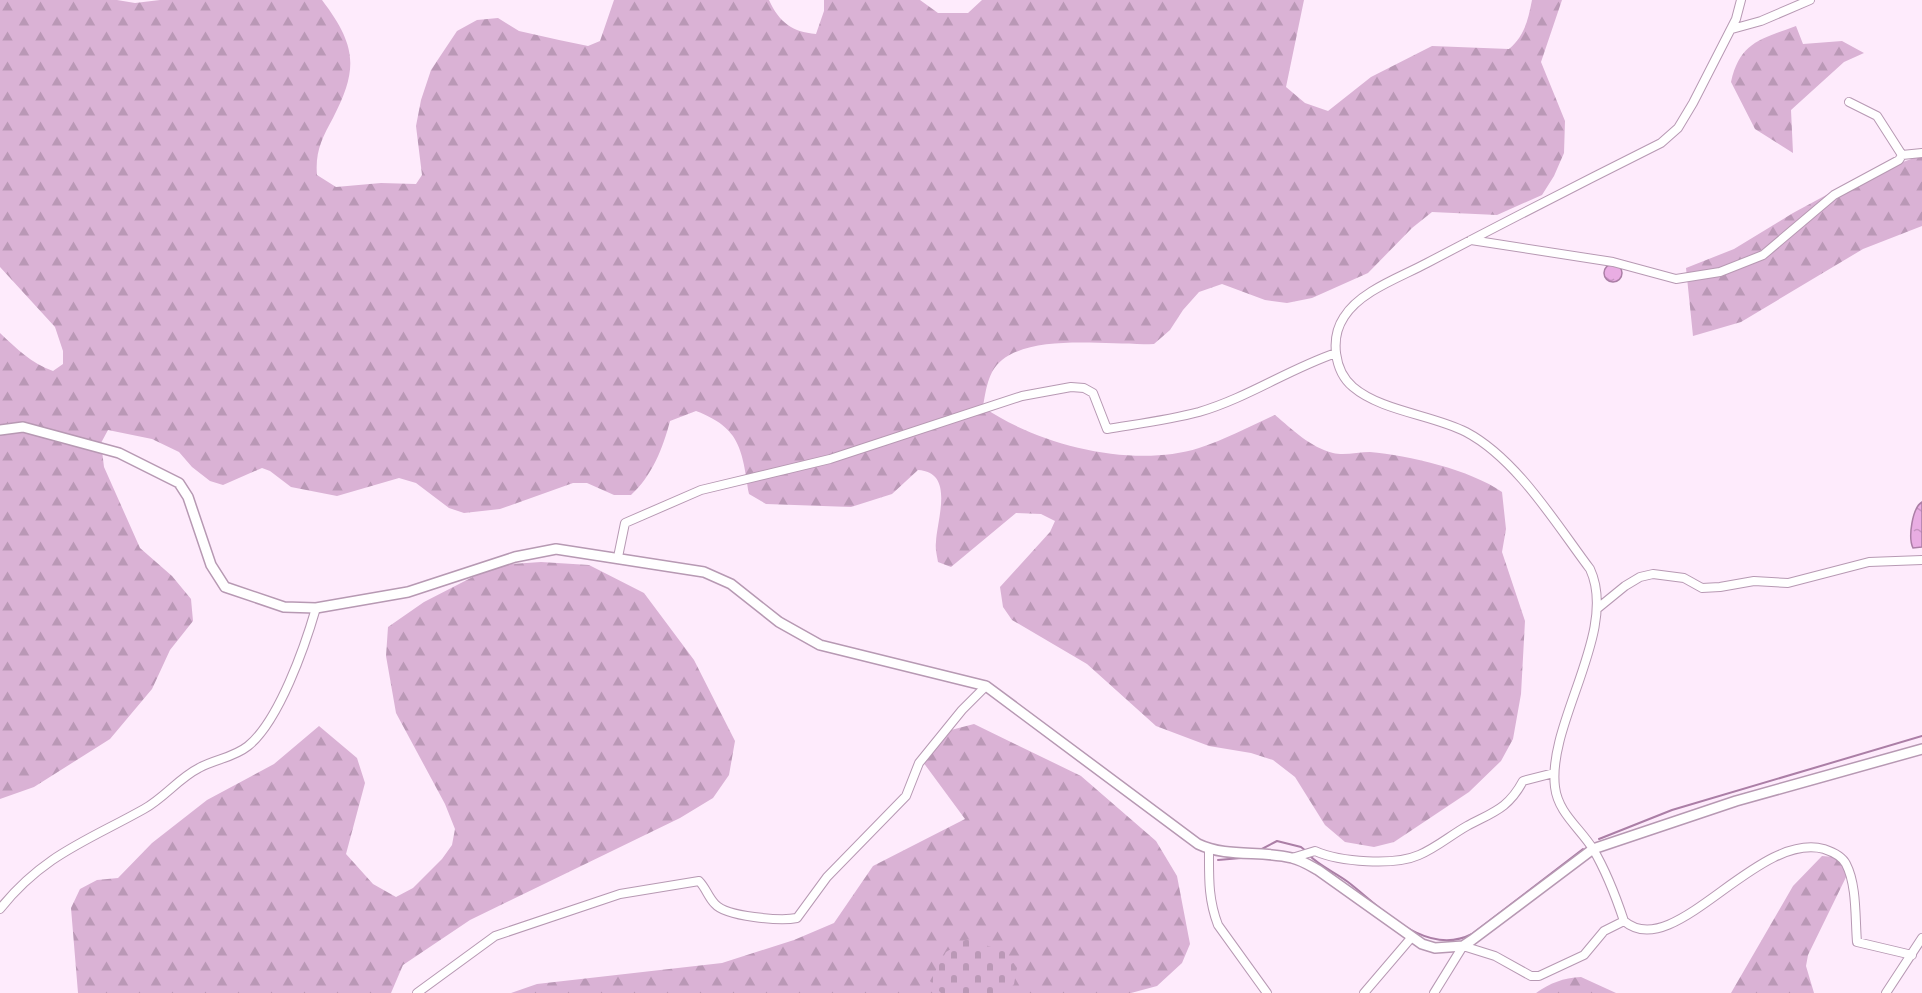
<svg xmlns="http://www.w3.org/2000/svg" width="1922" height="993" font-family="'Titillium Web',sans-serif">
<defs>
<pattern id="forest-firs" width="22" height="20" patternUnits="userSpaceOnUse" patternTransform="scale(1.5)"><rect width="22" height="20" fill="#dab2d5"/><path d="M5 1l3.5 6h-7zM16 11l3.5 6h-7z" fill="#ba98b6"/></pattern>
<pattern id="cemetery-stones" width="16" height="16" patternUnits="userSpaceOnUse" patternTransform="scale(1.5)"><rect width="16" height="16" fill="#dab2d5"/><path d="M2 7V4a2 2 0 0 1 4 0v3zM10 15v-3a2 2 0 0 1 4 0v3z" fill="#ba98b6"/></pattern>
<pattern id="water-ripples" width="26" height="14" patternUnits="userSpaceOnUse" patternTransform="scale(1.5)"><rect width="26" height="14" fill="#e9ade3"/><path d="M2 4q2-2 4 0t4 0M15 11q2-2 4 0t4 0" fill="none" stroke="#c794c2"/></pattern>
</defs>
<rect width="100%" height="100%" fill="#feebfc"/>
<path fill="url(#forest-firs)" d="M0,0H117L135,3L160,0H322C356,45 359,68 333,118C322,138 315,152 317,175L336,187L381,183L416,184L422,175L416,126L421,100L431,70L457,31L477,20L498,18L519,31L559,40L588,46L600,41L614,0H769C779,22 792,32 816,34L824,11V0H920L938,13H968L982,0H1304L1286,87L1305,103L1328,111L1371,77L1432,46L1509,49C1525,35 1528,20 1532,0H1562L1541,62L1565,121L1564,153L1554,176L1542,195L1497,215L1432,212L1412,228L1368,273L1312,298L1287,303L1265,300L1222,284L1199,292L1183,310L1170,330L1154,344C1113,346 1036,333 1002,360C988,371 986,390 983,407C1038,445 1133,469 1199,448C1225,440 1250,426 1275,415C1293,430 1310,447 1333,453C1344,456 1358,452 1370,452C1408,455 1471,470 1502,492L1506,529L1502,552L1525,621L1521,694L1513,739L1501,761L1469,792L1394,842L1374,847L1345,842L1325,825L1295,777L1273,760L1251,753L1209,746L1156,726L1087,664L1012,620L1003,607L1000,587L1050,532L1055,521L1041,514L1016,513L951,567L938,562C937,555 935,549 936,542C937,519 955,472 918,470L892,494L851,507L766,504L749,494C742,450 741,428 696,411L670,421C663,448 652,476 631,495H614L587,483H573L500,509L464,513L449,508L416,483L399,478L337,496L291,487L270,471L262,468L223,485L210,481L192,467L179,452L152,439L108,430L101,443L104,467L140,548L172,576L191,599L193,621L170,650L152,689L110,739L34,787L0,799V333C17,349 31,363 53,371L63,364V351L55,327L0,267Z
M1796,26L1803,44L1842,41L1864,53L1844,62L1791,110L1793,153L1755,129L1731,82C1740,42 1761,39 1796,26Z
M1922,155V226L1863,249L1741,322L1693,336L1686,268L1734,249L1793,213L1854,180Z
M541,562L589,565L644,593L694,660L735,741L729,775L713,798L680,818L470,920L403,965L391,993H78L71,908L80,889L97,880L118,878L152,843L207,800L274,764L319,726L357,758L365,783L346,854L373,884L396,897L413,888L442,859L452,845L455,829L445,804L396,713L386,656L388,627L424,602L496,565Z
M974,724L1081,776L1156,841L1177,876L1190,944L1182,963L1157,986L1131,993H511L537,984L722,963L794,940L834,923L873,866L965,819L923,762L951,730Z
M1822,856L1847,858L1849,871L1808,955L1806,966L1814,993H1731L1793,886Z
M1581,977L1616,993H1536C1550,983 1563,978 1581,977Z"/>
<path fill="url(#cemetery-stones)" d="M967,939L1006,952L1017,968L1014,984L1007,993H941L930,981L946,952Z"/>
<path fill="url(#water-ripples)" stroke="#ab7ea6" stroke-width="1.5" d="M1604 273a9 9 0 1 1 18 0a9 9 0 1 1-18 0Z
M1922,502V547L1913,548C1908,538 1912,508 1922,502Z"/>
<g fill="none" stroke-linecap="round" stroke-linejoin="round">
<path stroke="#ab7ea6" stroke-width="2" d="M1599,839L1672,810L1922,736
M1260,850L1277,841L1301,847L1306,851
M1310,856C1320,866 1336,873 1348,882C1382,908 1426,958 1472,934L1583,849
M1218,860L1241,858"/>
<g stroke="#b799b3" stroke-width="10">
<path id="minor" d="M1741,0L1736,19L1693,103L1678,128L1661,143C1583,182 1505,222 1427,263C1401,277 1360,291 1344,317C1330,338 1334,371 1353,387C1381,411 1433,415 1466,432C1517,459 1556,524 1590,569C1619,631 1547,723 1555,787C1558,813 1580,828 1593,849C1606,871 1616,897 1624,921C1674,964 1756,831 1824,849C1833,852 1842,856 1846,864C1857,885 1855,918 1857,942L1912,955
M1732,29L1761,21L1810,0
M1849,102L1877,116L1902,155
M1471,240L1613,262L1676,279L1720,272L1763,255L1834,195L1899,160L1902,155L1922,153
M618,557L625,523L701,490L830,459L1022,396L1071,387L1084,388L1093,393L1107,429C1137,424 1169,420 1199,412C1247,398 1289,369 1336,353
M1598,608L1625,586L1640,577L1653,574L1684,578L1702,588L1720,587L1754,581L1788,583L1869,562L1922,560
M1209,850C1209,877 1208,899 1218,925L1267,993
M1292,858L1315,851C1340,862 1394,866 1419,855C1436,848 1451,835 1467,826C1493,812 1508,809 1523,781L1554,773
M0,909C43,855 87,841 144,809C164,798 179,778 199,768C215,759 233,758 248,746C279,721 305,646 316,608
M417,993L495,936L620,894L699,881C706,888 708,897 715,904C726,917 781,921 797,918L827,877L906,796L919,763L962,710L986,686
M1364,993L1411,938
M1434,993L1463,946L1495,956L1531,976H1539L1584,955L1604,931L1624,921
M1886,993L1922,938"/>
</g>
<g stroke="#b799b3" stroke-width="12">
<path id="tertiary" d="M0,430L23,427L119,453L179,483L188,497L211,565L225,587L284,607L316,608L408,592L515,557L556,549L704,572L731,584L779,622L820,645L986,686L1198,844C1227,858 1261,850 1292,858C1301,860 1309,865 1318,870L1422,944L1435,948L1463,946L1472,940L1593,849L1736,801L1922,749"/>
</g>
<use href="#minor" stroke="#fff" stroke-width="8"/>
<use href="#tertiary" stroke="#fff" stroke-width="9"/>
</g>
</svg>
